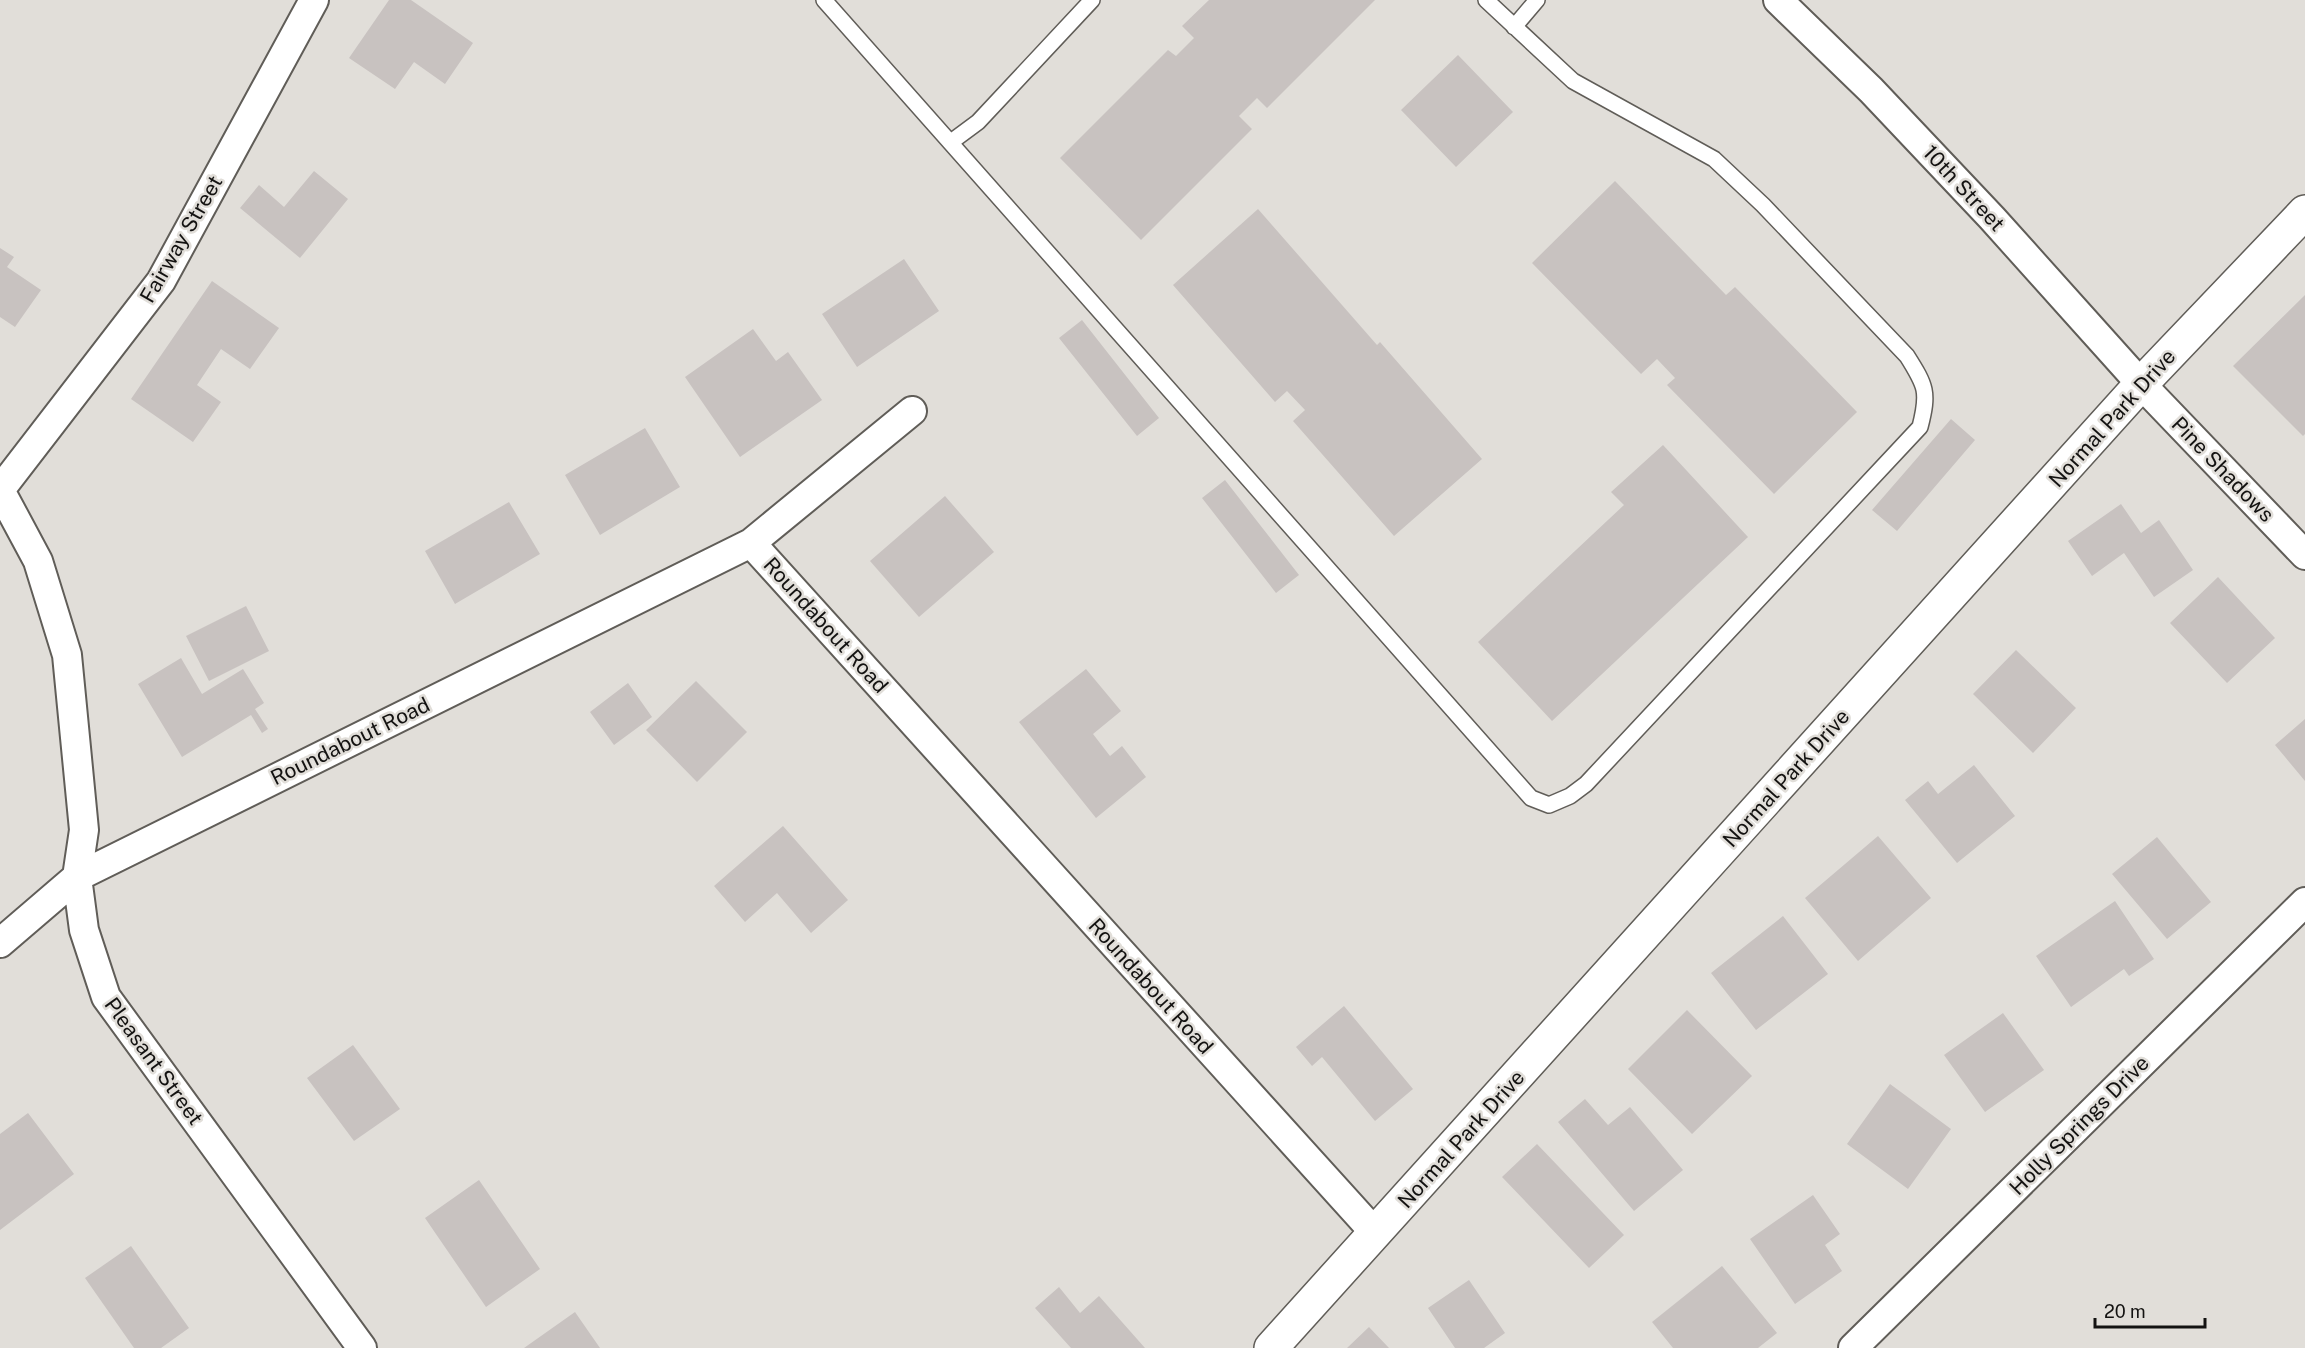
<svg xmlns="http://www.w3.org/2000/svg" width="2305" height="1348" font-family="'Public Sans',sans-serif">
<rect width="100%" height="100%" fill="#e1ded9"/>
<path fill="#c8c2c0" d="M389,0H411L473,43L445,84L414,62L395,89L349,58Z
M1209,0H1375L1267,108L1257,98L1239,116L1252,129L1141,240L1060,158L1168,50L1176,56L1194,38L1182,26Z
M1458,55L1513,112L1456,167L1401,110Z
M314,171L348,199L300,258L240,208L259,185L284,207Z
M1615,181L1726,295L1735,287L1857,412L1774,494L1667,385L1675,378L1657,359L1641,374L1532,263Z
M1258,209L1377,345L1380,342L1482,459L1394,536L1293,421L1305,410L1287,391L1275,402L1173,285Z
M0,248L14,257L7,267L41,290L15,327L0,317Z
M904,259L939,311L857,367L822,314Z
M212,281L279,328L250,369L221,349L197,385L221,402L193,442L131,399Z
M2305,295V434L2303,436L2233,366Z
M1082,320L1159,418L1137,436L1059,338Z
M753,329L776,361L788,352L822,400L740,457L685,377Z
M1951,419L1975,440L1897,531L1872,510Z
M645,428L680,487L600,535L565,475Z
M1663,445L1748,537L1552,721L1478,642L1624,505L1611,492Z
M1225,480L1299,575L1276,593L1202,498Z
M945,496L994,552L919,617L870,561Z
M509,502L540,554L455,604L425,551Z
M2121,504L2141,533L2159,520L2193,570L2154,597L2124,553L2092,576L2068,541Z
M2218,577L2275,638L2227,683L2170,623Z
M246,606L269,651L209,681L186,636Z
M2016,650L2076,708L2033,753L1973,694Z
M181,658L202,694L243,669L264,703L255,709L268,729L262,733L251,715L182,757L138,684Z
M1086,669L1121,711L1093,734L1110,756L1122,746L1146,777L1096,818L1019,722Z
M696,681L747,732L697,782L646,730Z
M628,683L652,717L614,745L590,712Z
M2305,719V781L2275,745Z
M1974,765L2015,816L1957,863L1905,800L1928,781L1938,794Z
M783,826L848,900L811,933L777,893L745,922L714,886Z
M1878,836L1931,898L1858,961L1805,898Z
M2157,837L2211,902L2167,939L2112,874Z
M2115,901L2154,959L2129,976L2124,969L2071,1007L2036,956Z
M1783,916L1828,974L1756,1030L1711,973Z
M1344,1006L1413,1089L1375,1121L1322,1057L1312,1066L1296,1047Z
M1687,1010L1752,1076L1692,1134L1628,1069Z
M2003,1013L2044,1070L1985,1112L1944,1055Z
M353,1045L400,1109L354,1141L307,1078Z
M1890,1084L1951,1129L1908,1189L1847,1144Z
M1585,1099L1608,1125L1630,1107L1683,1170L1634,1211L1558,1122Z
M28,1113L74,1174L0,1230V1134Z
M1537,1144L1624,1235L1589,1268L1502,1177Z
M479,1180L540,1269L486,1307L425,1218Z
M1813,1195L1840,1234L1825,1245L1842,1271L1795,1304L1750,1239Z
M131,1246L189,1328L161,1348H134L85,1278Z
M1722,1266L1777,1333L1758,1348H1673L1652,1322Z
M1469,1280L1505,1333L1484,1348H1455L1428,1308Z
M1059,1287L1080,1313L1099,1296L1145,1348H1071L1035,1308Z
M575,1312L600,1348H524Z
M1369,1327L1389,1348H1347Z"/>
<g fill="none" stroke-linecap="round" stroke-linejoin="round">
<g stroke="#605d58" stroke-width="18">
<path id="service" d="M824,0L1531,798L1549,805L1570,796L1586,784L1920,427C1929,392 1926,386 1907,356L1763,205L1714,159L1573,81L1486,0
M1514,27L1537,0
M951,142L978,122L1092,0"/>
</g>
<g stroke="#605d58" stroke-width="32">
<path id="minor" d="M1778,0L1871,90L1992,218L2141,384L2305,555
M0,490L38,561L67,655L84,830L77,877L84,930L106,997L362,1348
M0,490L161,281L314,0
M751,543L912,411
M0,943L77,877L751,543L1376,1234
M1853,1348L2305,902"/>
</g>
<g stroke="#605d58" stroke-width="36">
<path id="tertiary" d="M1271,1348L2141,384L2305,212"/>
</g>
<use href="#service" stroke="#fff" stroke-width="15"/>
<use href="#minor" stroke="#fff" stroke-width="28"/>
<use href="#tertiary" stroke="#fff" stroke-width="33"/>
</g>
<g text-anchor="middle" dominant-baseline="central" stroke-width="5" stroke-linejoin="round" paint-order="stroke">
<g font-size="21" fill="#131211" stroke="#e1ded9">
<text transform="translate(1964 188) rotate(47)">10th Street</text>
<text transform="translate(181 239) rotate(-60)">Fairway Street</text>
<text transform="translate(2112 418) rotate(-48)">Normal Park Drive</text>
<text transform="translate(2223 469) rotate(46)">Pine Shadows</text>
<text transform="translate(826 625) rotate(48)">Roundabout Road</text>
<text transform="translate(350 741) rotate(-26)">Roundabout Road</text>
<text transform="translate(1786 778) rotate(-48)">Normal Park Drive</text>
<text transform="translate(1151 986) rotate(48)">Roundabout Road</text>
<text transform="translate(154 1061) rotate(54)">Pleasant Street</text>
<text transform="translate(2079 1125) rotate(-45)">Holly Springs Drive</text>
<text transform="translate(1461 1139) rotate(-48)">Normal Park Drive</text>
</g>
</g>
<path d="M2095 1318v9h110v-9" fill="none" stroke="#131211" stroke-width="3"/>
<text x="2104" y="1318" font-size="18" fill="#131211" stroke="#e1ded9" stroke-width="4.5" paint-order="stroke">20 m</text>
</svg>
